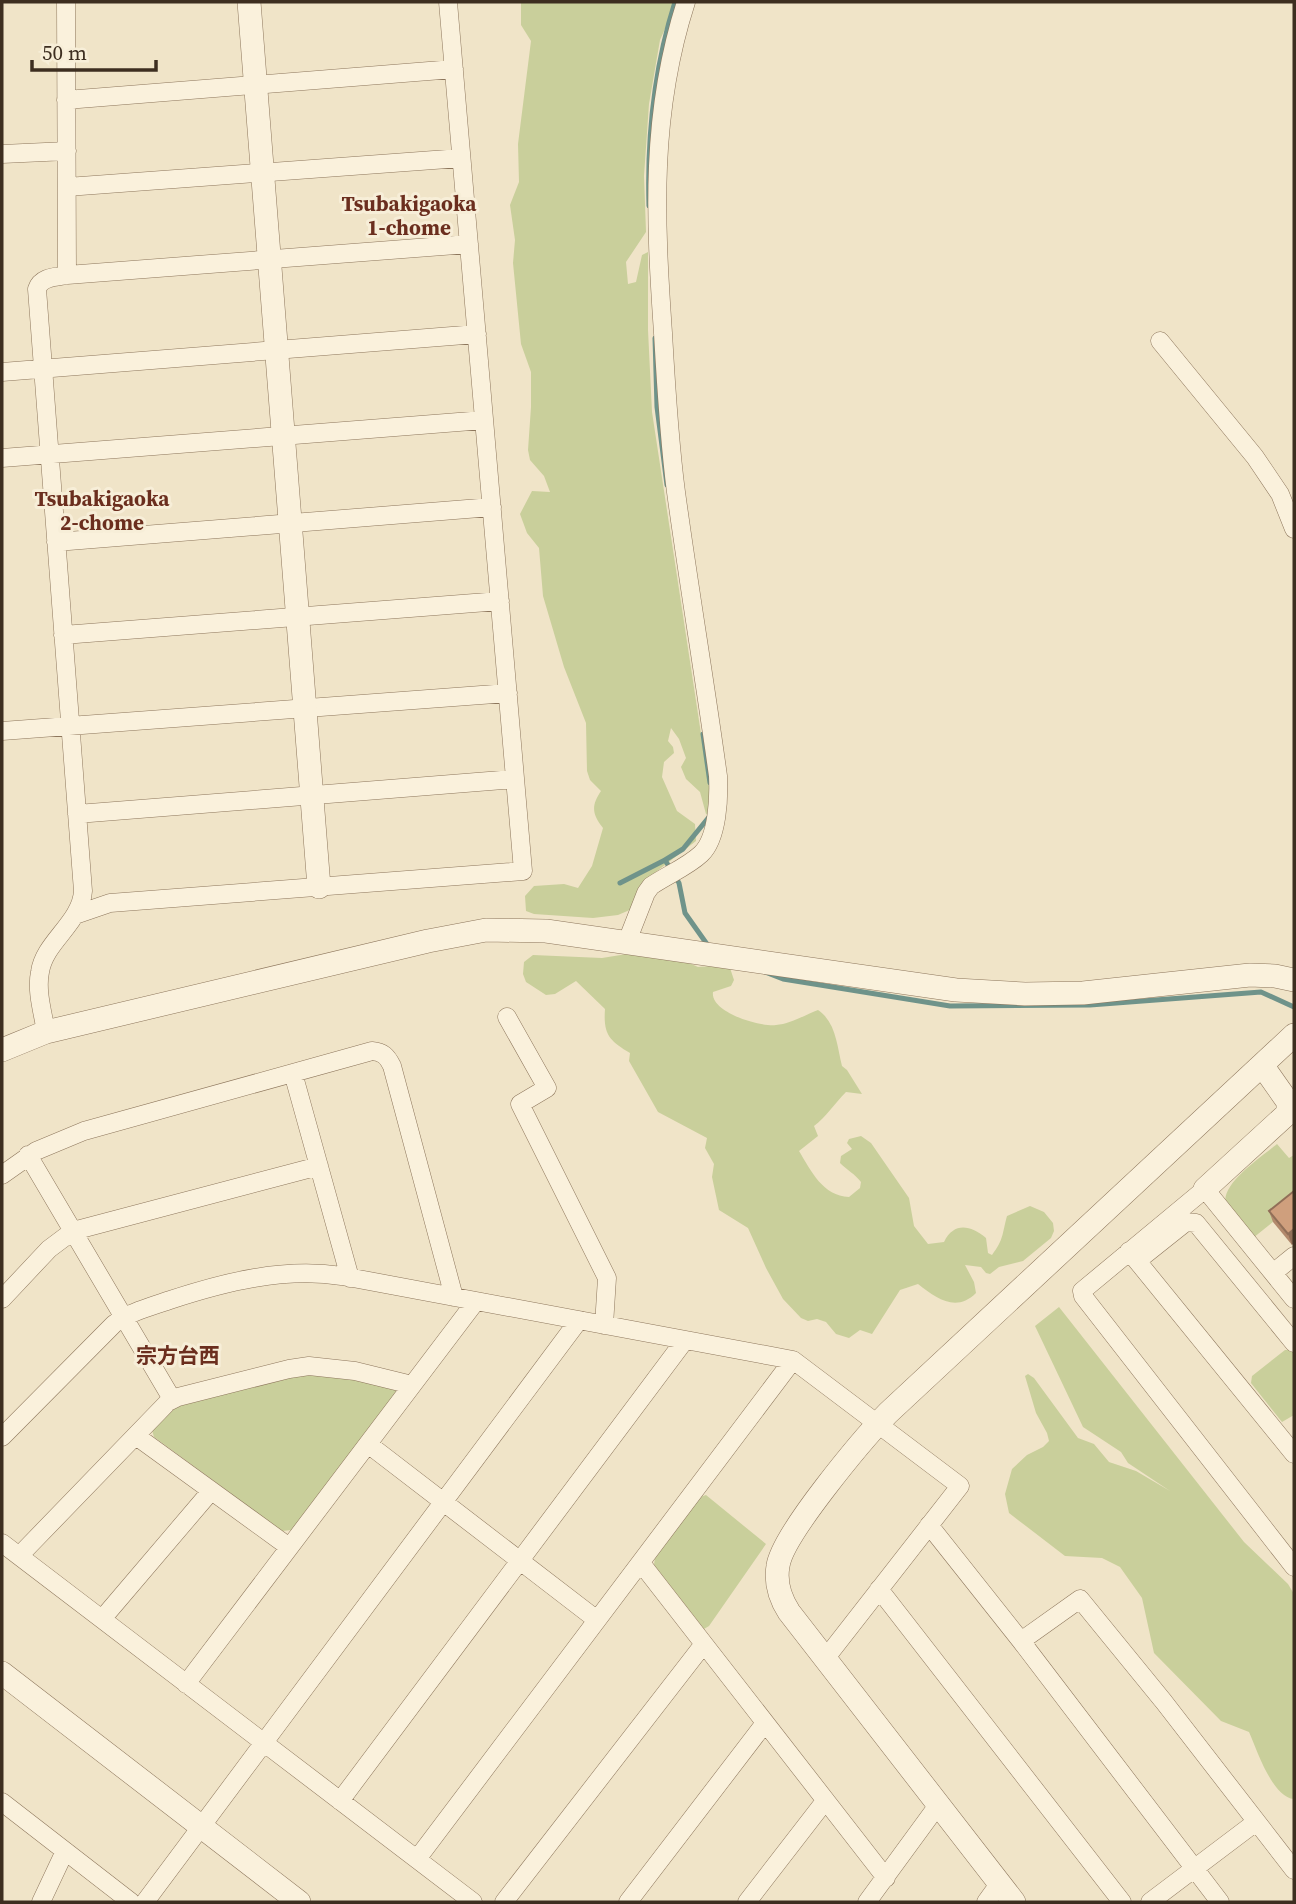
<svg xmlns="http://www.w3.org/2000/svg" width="1296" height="1904" font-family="'Source Serif 4','Noto Sans JP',serif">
<rect width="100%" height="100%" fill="#f0e4c8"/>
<path fill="#c9cf9b" d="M521,2H677L660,40L649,104L644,176L646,232L626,262L628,284L636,282L642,255L648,252V330L652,412L712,806L710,816L706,814L700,792L686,779L681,767L686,758L679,739L671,728L668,741L673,747L674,753L664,762L662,777L677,811L695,824L696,841L648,878L632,909L618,915L593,918L534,914L526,911L525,896L534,886L564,884L578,888L592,866L603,828C592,814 591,806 601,791L590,780L587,771L586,723L564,667L543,596L539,548L527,533L520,514L532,491L550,492L544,476L530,460L528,450L531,407V372L521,344L513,263L515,240L510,205L519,182L518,144L531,41L521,25Z
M633,953L680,959L698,967L729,965L734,980L731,986L713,992C710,1012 759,1027 776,1025C790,1024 805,1015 818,1010C836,1022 837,1046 842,1066L847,1070L862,1094L846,1092C835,1103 826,1117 814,1126L818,1136L799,1151C811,1171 823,1196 849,1197L860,1188L861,1182C855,1174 847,1170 840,1163L841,1156L852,1149L847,1143L849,1139L861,1136L871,1143L909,1198L914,1226L928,1244L944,1242C954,1222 970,1225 986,1238L988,1253L992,1255C1004,1239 1002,1234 1007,1216L1030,1206L1044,1212L1053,1223L1054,1231L1051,1238L1023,1261L999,1267L990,1274L986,1273L981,1267L965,1265L974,1282L976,1293C956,1313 936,1298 918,1284L900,1290L872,1334L860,1330L849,1338L836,1334L826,1322L817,1319L808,1321L801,1318L783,1299L766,1268L748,1228L719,1210L712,1177L714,1164L705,1148L707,1138L658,1112L629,1061L630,1053C610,1041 603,1035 605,1009L576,981L555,994L546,995L526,982L523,974L524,962L533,955L602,958Z
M1277,1144L1289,1158L1294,1155V1205L1253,1238C1245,1228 1233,1218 1227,1207C1216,1186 1263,1156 1277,1144Z
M1059,1307L1244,1542L1288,1584L1294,1594V1799C1272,1797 1257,1750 1249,1732L1221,1721L1154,1653L1142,1598L1120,1567L1102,1558L1065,1556L1009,1513L1005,1494L1012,1469L1027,1455L1043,1447L1049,1441L1047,1433L1036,1413L1025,1376L1028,1374L1034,1378L1078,1438L1094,1444L1109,1462L1136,1471L1170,1491L1128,1463L1121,1452L1083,1427L1035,1326Z
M1285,1350H1294V1415L1282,1422L1251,1383L1252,1376Z
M312,1371L396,1386L398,1393L292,1530L282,1531L154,1437L152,1430L178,1404Z
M706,1495L766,1544L709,1626L704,1629L654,1565L655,1557L700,1497Z"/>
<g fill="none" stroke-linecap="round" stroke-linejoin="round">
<path stroke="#6f938a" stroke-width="5" d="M649,206C647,137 654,68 675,2
M655,338L657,407L667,485
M703,734L710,783
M665,860L683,849L709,817
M620,883L665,860L679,883L685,913L709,947
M765,972L783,979L950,1006L1090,1005L1261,992L1294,1007"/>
<g stroke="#8d765c" stroke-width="19">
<path id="minor" d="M66,2L67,275
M66,100L454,69
M2,154L67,151
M67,187L461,158
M1160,341L1255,457L1280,494L1294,529
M2,372L477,334
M2,458L484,420
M56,542L492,507
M63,635L500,601
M2,731L508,693
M77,814L515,779
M75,915L110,903L523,871L448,2
M626,944L646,893L651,886C667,875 687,867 701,854C718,838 719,797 718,776C705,681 689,587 676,492C669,439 666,386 663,333C655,217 650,114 686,2
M507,1017L547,1088L520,1104L607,1278L604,1325
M46,1032C43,1013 36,991 40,972C44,942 81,923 83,891L37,289C41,277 55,277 67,275L469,244
M293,1073L350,1278
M28,1155L172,1399
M2,1175L36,1151L84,1131L372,1051C383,1052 387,1056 392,1066L454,1297
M1129,1251L1294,1454
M1137,1261L1186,1222L1196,1223L1294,1343
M1273,1273L1294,1256
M2,1299L49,1249L73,1231L319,1166
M1294,1299L1205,1189L1082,1291L1083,1296L1294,1567
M136,1436L289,1547
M2,1437L114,1324L124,1317C138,1310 155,1305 170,1300C225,1282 284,1267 342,1276L793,1360L960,1486L825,1659
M368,1444L597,1620
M929,1525L1021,1641L1220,1902
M2,1543L473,1902
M19,1556L168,1402L178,1397L289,1369L309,1366L355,1371L412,1385
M641,1563L886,1878
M879,1589L1122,1902
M102,1619L211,1491
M1021,1641L1080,1599L1164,1702L1294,1870
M186,1684L476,1301
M340,1801L685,1340
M2,1802L131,1902
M417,1859L793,1360
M41,1902L65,1851
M145,1902L579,1320
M504,1902L703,1645
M628,1902L765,1723
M747,1902L825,1801
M867,1902L938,1805
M986,1902L999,1884
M1150,1902L1256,1822"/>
</g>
<g stroke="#8d765c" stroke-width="24">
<path id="tertiary" d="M249,2L319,887
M2,1050L46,1032L428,941L486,930L546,931L956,990L1025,994L1083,993L1250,975L1275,976L1294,980
M1205,1189L1288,1113V1102L1262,1065
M2,1673L299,1902
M1014,1902L789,1612C780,1598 775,1583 778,1566C782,1535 863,1439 888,1413L1294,1035"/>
</g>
<use href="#minor" stroke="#faf1dc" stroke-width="18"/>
<use href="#tertiary" stroke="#faf1dc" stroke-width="23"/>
</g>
<path fill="#b2896c" d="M1294,1191L1292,1245L1273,1222L1269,1211Z"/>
<path fill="#916f58" d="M1294,1229V1243L1292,1245L1288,1234Z"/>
<path fill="#cf9f7d" stroke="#916f58" stroke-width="2" d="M1294,1191V1229L1288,1234L1269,1211Z"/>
<g text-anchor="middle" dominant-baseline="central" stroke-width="6" stroke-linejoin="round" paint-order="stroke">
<g font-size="21" font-weight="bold" fill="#6b2e1e" stroke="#f7eed8">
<text x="409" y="203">Tsubakigaoka<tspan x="409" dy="24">1-chome</tspan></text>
<text x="102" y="498">Tsubakigaoka<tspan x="102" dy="24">2-chome</tspan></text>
<text x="178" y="1355">宗方台西</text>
</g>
</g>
<rect width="1296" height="1904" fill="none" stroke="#3d2e20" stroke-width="7"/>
<path d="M32 60v10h124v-10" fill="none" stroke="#3d2e20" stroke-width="3.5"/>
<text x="42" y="60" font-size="21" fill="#3d2e20" stroke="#f7eed8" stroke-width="5" paint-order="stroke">50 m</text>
</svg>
